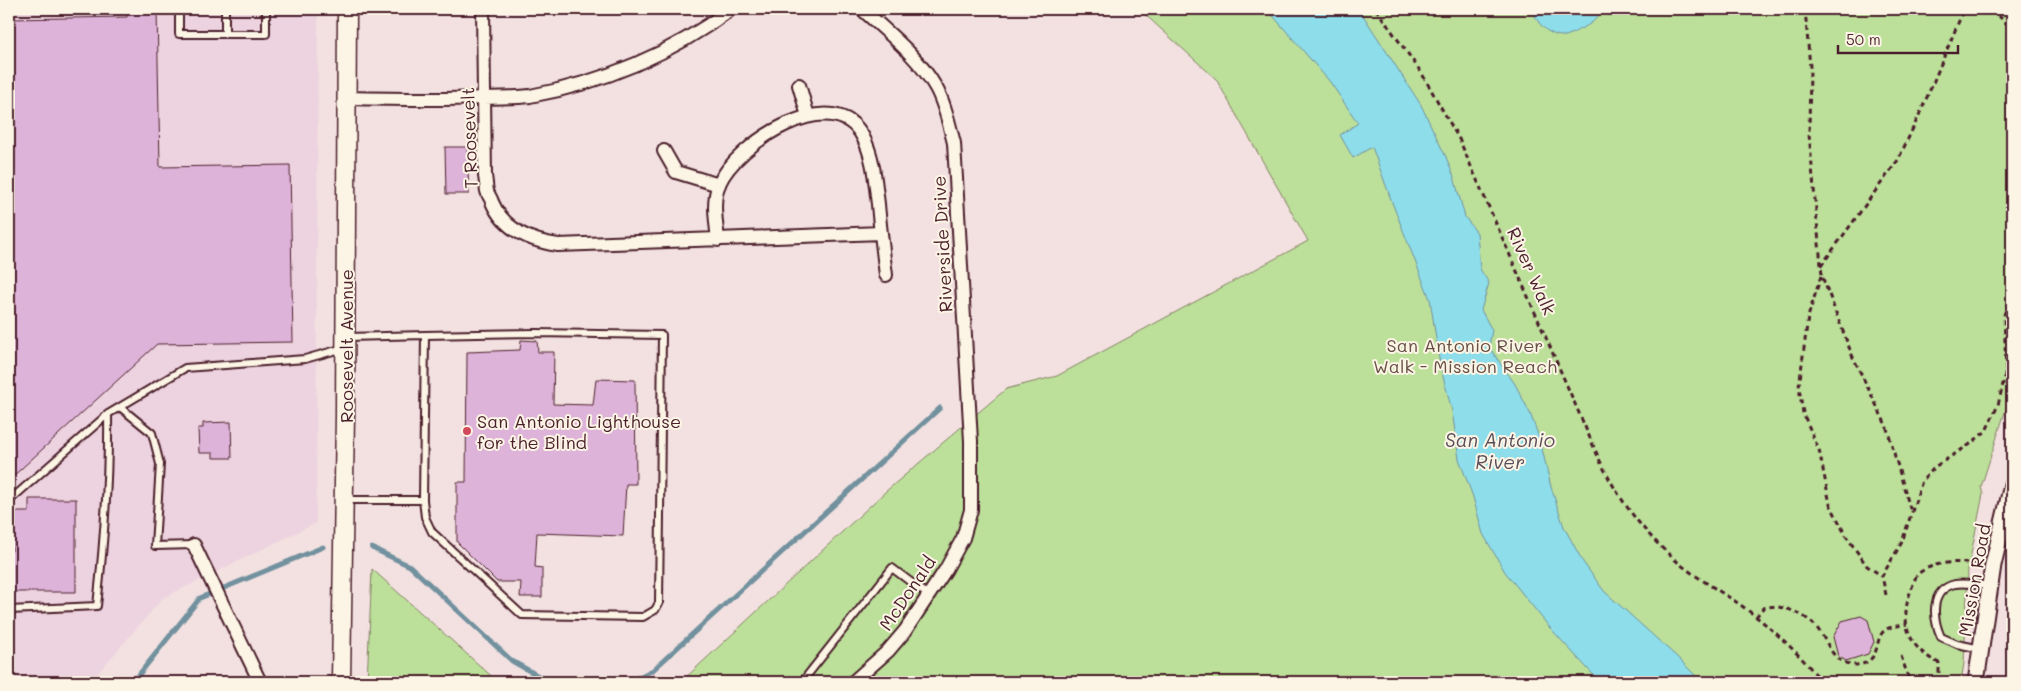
<svg xmlns="http://www.w3.org/2000/svg" width="2021" height="691" font-family="Mali,sans-serif">
<rect width="100%" height="100%" fill="#f3e1e1"/>
<filter id="ink" filterUnits="userSpaceOnUse"><feTurbulence type="fractalNoise" baseFrequency=".02" numOctaves="2"/><feDisplacementMap in="SourceGraphic" scale="10" xChannelSelector="R" yChannelSelector="G"/><feConvolveMatrix kernelMatrix="1 2 1 2 8 2 1 2 1" color-interpolation-filters="sRGB"/></filter>
<g filter="url(#ink)">
<path fill="#edd3df" d="M9,9H318L316,523L163,598L90,682H9Z"/>
<path fill="#bce09a" stroke="#838062" d="M1139,9H2012V390L1981,487L1983,494L1968,569L1964,663L1961,682H681L885,492L1006,389L1057,376L1308,241L1216,79Z
M372,569L498,682H367Z"/>
<path fill="#8dddea" stroke="#72919e" d="M1267,9H1359L1421,105L1446,157L1454,177L1465,217L1477,233L1480,269L1489,283L1481,310L1492,330L1489,347L1515,384L1530,413L1540,440L1551,487L1564,527L1583,562L1604,591L1678,658L1702,682H1600L1550,628L1505,572L1483,534L1473,497L1459,459L1452,411L1440,365L1430,299L1393,205L1372,147L1353,158L1340,135L1358,123L1330,82Z
M1532,9H1602C1599,18 1589,26 1580,29C1575,32 1567,37 1562,36C1547,35 1536,22 1532,9Z"/>
<g fill="none" stroke-linecap="round" stroke-linejoin="round">
<path stroke="#72919e" stroke-width="5" d="M372,548L410,566L512,661L549,682
M133,682L200,598L323,547
M629,682L653,670L940,408"/>
</g>
<path fill="#deb3d9" stroke="#4a1f2b" d="M127,9H157L160,167L290,165L293,342L157,344L9,480V19L127,17Z
M445,147H467L469,194H446Z
M521,340L537,341L538,352H554L553,404L593,405L596,379L635,380L636,484H626L623,536L537,533L535,567L542,568V597H520L521,582H497L457,542V482H466L467,352L520,350Z
M231,422L232,458H213V453H199L198,428H203V423Z
M29,499H76V592H9V551H12V512H29Z
M1861,616L1868,620L1874,642L1868,654L1846,661L1838,656L1833,637L1842,621Z"/>
<g fill="none" stroke-linecap="round" stroke-linejoin="round">
<g stroke="#4a1f2b" stroke-width="10">
<path id="service" d="M179,9V34H225
M225,9V34H266V9
M120,407L152,433L160,464L155,546L194,545
M346,500H423L425,335L348,337
M423,500L425,517L432,532L522,615L643,617L655,610L659,603L662,335L536,333L425,335
M9,501L108,414L185,368L305,359L344,348
M9,610L97,606C104,542 109,479 108,414
M1981,649L1957,644L1941,637C1933,619 1929,590 1955,584C1965,582 1980,585 1990,586
M802,682L892,568L928,595"/>
</g>
<g stroke="#4a1f2b" stroke-width="16">
<path id="minor" d="M483,9L485,176C486,181 486,186 487,191C488,195 491,198 492,202C504,230 530,241 558,245L881,233
M799,85L808,116
M346,98C392,99 438,100 484,98C499,97 515,98 530,96C602,83 673,53 731,9
M664,151L676,172L719,185
M718,240C716,221 712,201 719,184C736,144 834,80 863,137C874,158 875,181 878,204C880,228 883,251 886,275
M194,545L260,682
M853,682L888,651L905,631L946,569L963,538L971,510V441L954,143C949,124 945,104 936,88C918,56 888,33 862,9"/>
</g>
<g stroke="#4a1f2b" stroke-width="19">
<path id="tertiary" d="M1976,682L1993,565L2012,485"/>
</g>
<g stroke="#4a1f2b" stroke-width="21">
<path id="secondary" d="M341,682L345,415L347,9"/>
</g>
<path stroke="#4a1f2b" stroke-width="3" stroke-dasharray="5 4" stroke-linecap="butt" d="M1376,9L1421,72L1459,139L1600,461C1618,498 1642,531 1673,558C1694,577 1719,590 1742,606C1772,628 1799,653 1822,682
M1805,9L1810,67L1809,134L1822,276L1852,355L1886,425L1911,512
M1992,9L2012,29
M1821,266L1898,160L1922,109L1964,9
M1821,276L1808,317L1799,387L1803,413L1819,450L1830,504L1846,536L1867,566L1882,576
M1886,595L1882,576L1902,542L1922,481L1936,466L1969,445L1986,431L1998,405L2006,371L2004,315L2012,293
M1756,617L1763,608C1780,602 1807,615 1817,628C1825,638 1829,650 1837,658C1849,668 1868,668 1875,653C1878,646 1878,636 1884,631C1889,626 1900,626 1907,624
M1901,656L1910,682
M1939,682V663C1908,649 1899,621 1911,590C1913,585 1915,576 1919,573C1937,560 1958,562 1979,564"/>
<use href="#service" stroke="#fcf5e5" stroke-width="6"/>
<use href="#minor" stroke="#fcf5e5" stroke-width="12"/>
<use href="#tertiary" stroke="#fcf5e5" stroke-width="15"/>
<use href="#secondary" stroke="#fcf5e5" stroke-width="18"/>
</g>
</g>
<circle fill="#d1495b" stroke="#fcf5e5" stroke-width="2" cx="467" cy="431" r="5"/>
<g text-anchor="middle" dominant-baseline="central" stroke-width="4" stroke-linejoin="round" paint-order="stroke">
<g font-size="18" fill="#4a1f2b" stroke="#fcf5e5">
<text transform="translate(469 138) rotate(-92)">T Roosevelt</text>
<text transform="translate(942 244) rotate(-93)">Riverside Drive</text>
<text transform="translate(1532 271) rotate(66)">River Walk</text>
<text transform="translate(346 346) rotate(-90)">Roosevelt Avenue</text>
<text transform="translate(1974 580) rotate(-80)">Mission Road</text>
<text transform="translate(907 593) rotate(-56)">McDonald</text>
</g>
<g font-size="18" fill="#664f47" stroke="#fcf5e5">
<text x="1465" y="345">San Antonio River<tspan x="1465" dy="21">Walk - Mission Reach</tspan></text>
</g>
<g font-size="18" fill="#4a1f2b" stroke="#fcf5e5" text-anchor="start">
<text x="477" y="421">San Antonio Lighthouse<tspan x="477" dy="21">for the Blind</tspan></text>
</g>
<g font-size="19" font-style="italic" fill="#5b4e5b" stroke="#fcf5e5">
<text x="1500" y="439">San Antonio<tspan x="1500" dy="22">River</tspan></text>
</g>
</g>
<rect width="2021" height="691" fill="none" stroke="#fcf5e5" stroke-width="30"/>
<rect x="15" y="15" width="1991" height="661" fill="none" stroke="#4a1f2b" stroke-width="2" filter="url(#ink)"/>
<path d="M1838 45v8h120v-8" fill="none" stroke="#4a1f2b" stroke-width="2.5"/>
<text x="1846" y="45" font-size="15" fill="#4a1f2b" stroke="#fcf5e5" stroke-width="4" paint-order="stroke">50 m</text>
</svg>
